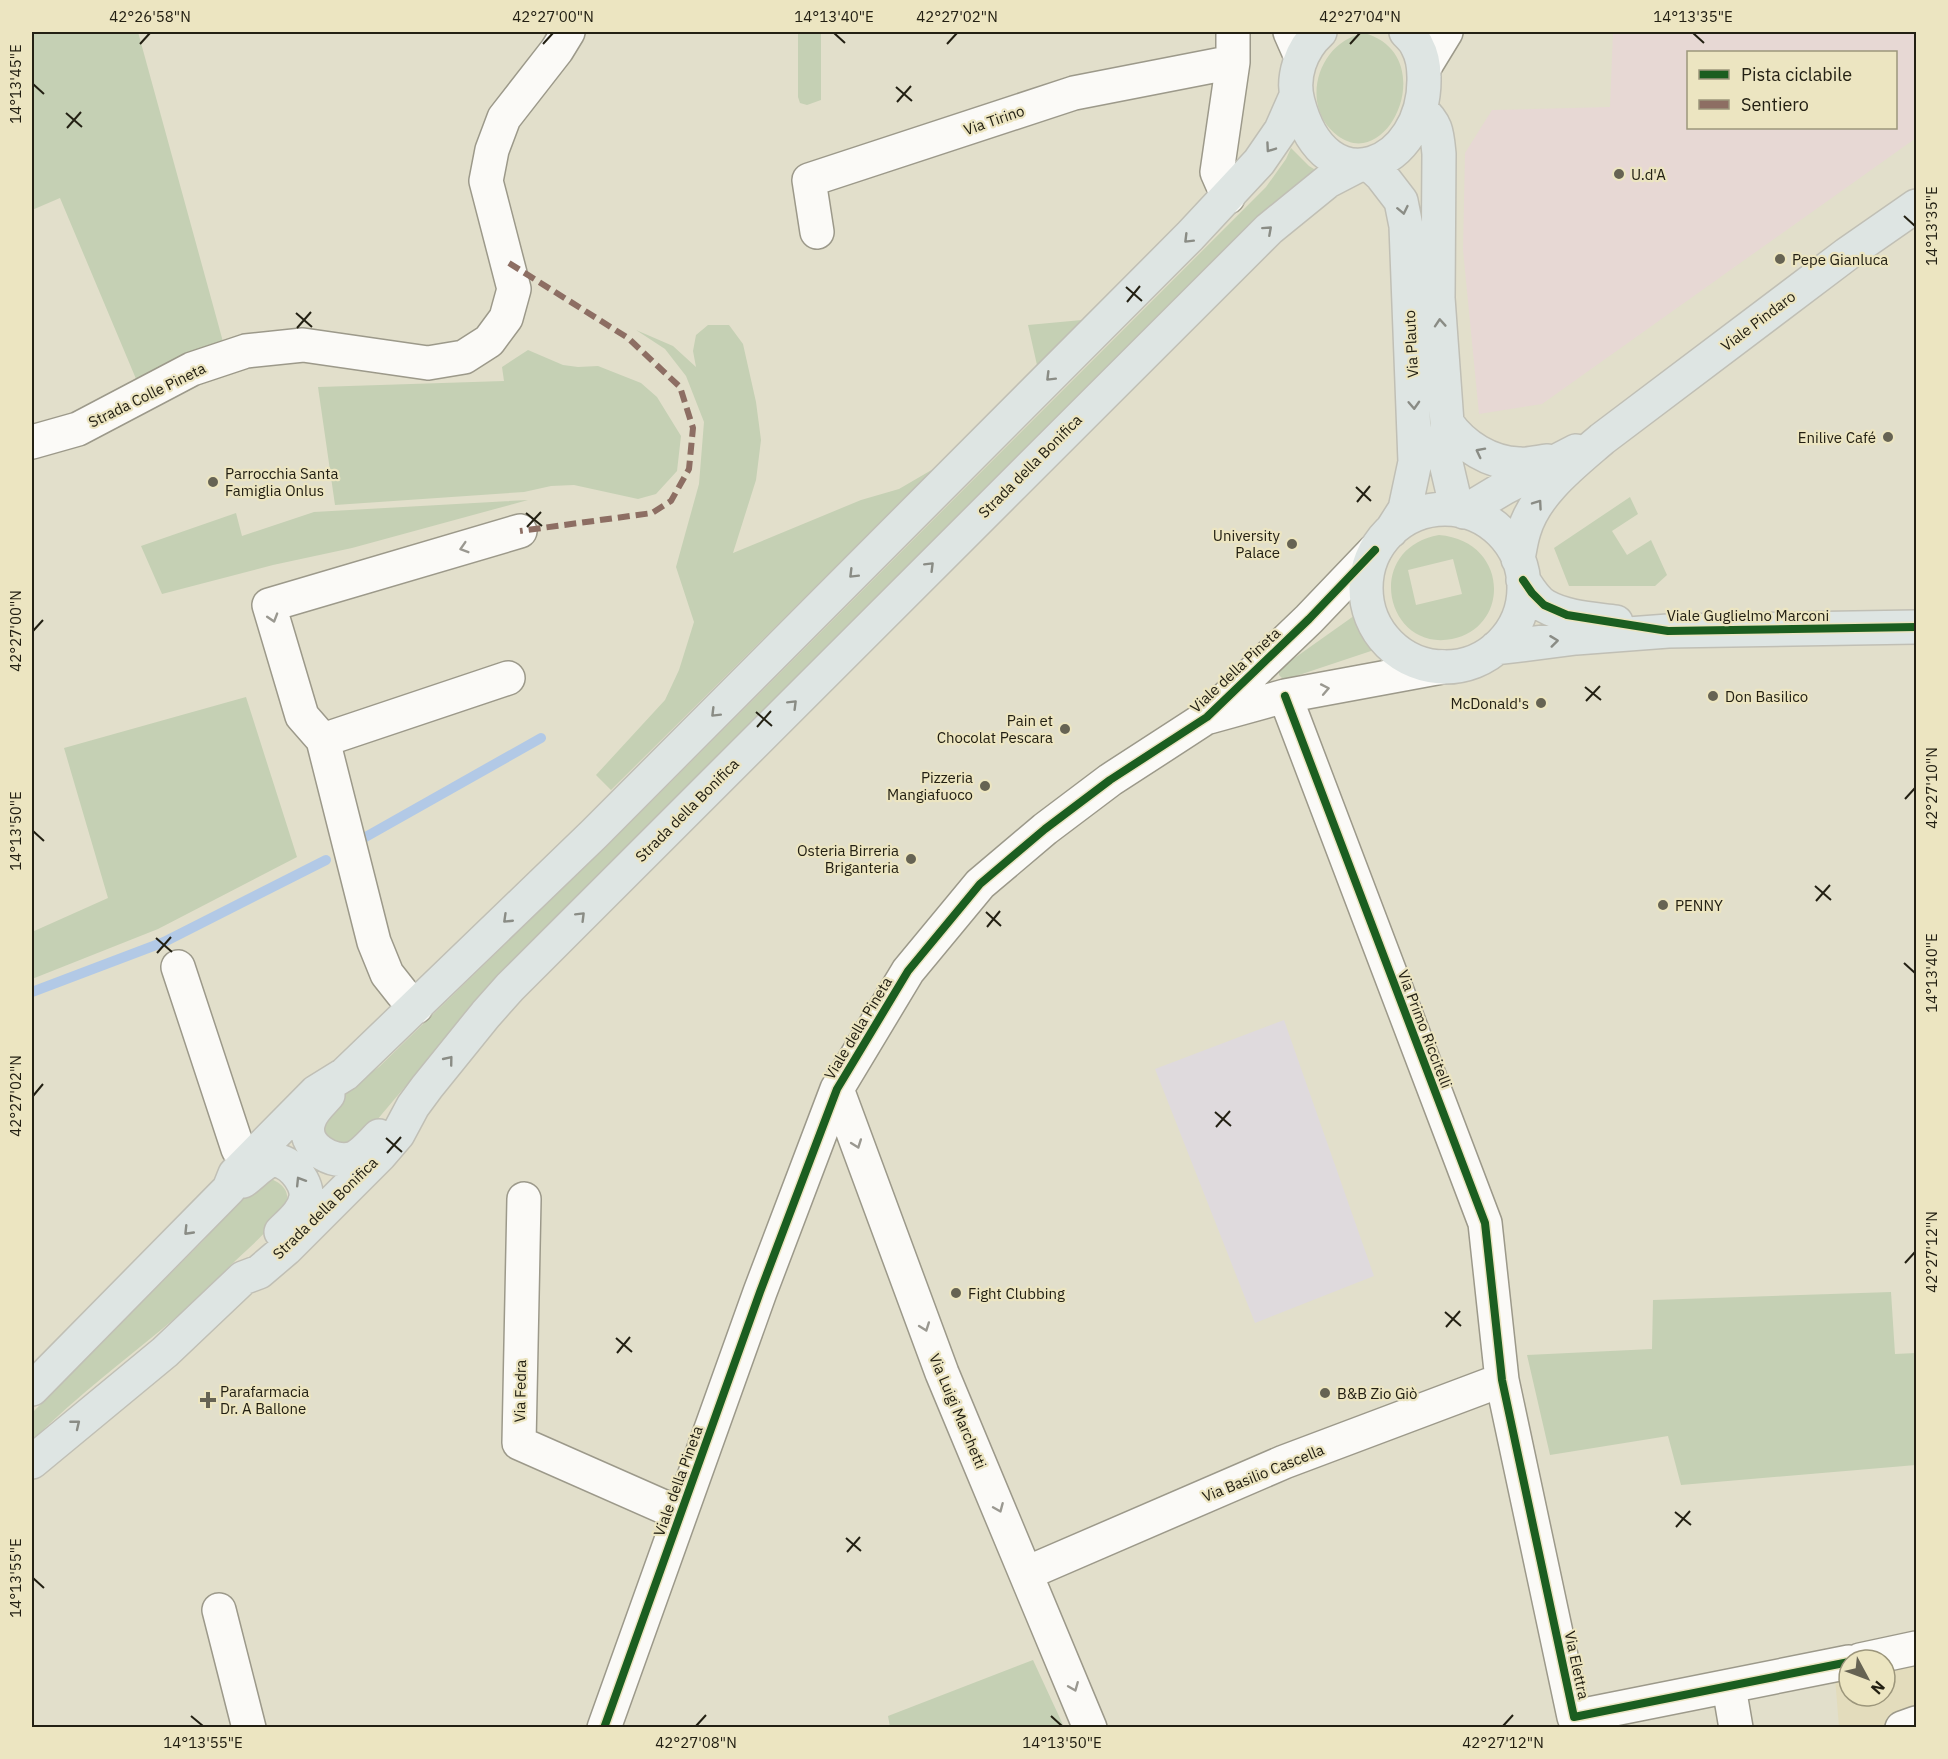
<svg xmlns="http://www.w3.org/2000/svg" width="1948" height="1759" font-family="'IBM Plex Sans',sans-serif">
<rect width="100%" height="100%" fill="#e2dfcb"/>
<path fill="#e3dcbc" d="M1916,1653V1727H1839L1834,1665L1849,1663V1696H1885V1660Z"/>
<path fill="#dfdadd" d="M1284,1020L1374,1276L1255,1323L1155,1069Z"/>
<path fill="#e7d8d4" fill-rule="evenodd" d="M1613,32H1916V138L1542,404L1479,414L1463,250L1465,153L1492,110L1610,107ZM1688,52H1896V128H1688Z"/>
<path fill="#c5d0b4" fill-rule="evenodd" d="M32,32H138L225,349L139,386L60,198L32,210Z
M798,32H821V100L807,105L800,103L798,97Z
M1364,33C1441,54 1390,174 1338,136C1326,127 1319,115 1317,101C1313,70 1333,39 1364,33Z
M1291,148L1309,166L1319,172L1290,189L1267,211L464,1017L371,1127L355,1142L332,1147L320,1124L349,1088L379,1067L649,804L1266,187L1286,159Z
M1082,320L1037,365L1028,325Z
M708,325H729L743,344L756,402L761,440L756,480L733,553L861,500L899,489L935,468L611,790L596,775L665,700L679,670L694,622L676,567L699,484L704,422L686,376L665,349L636,330L673,346L696,367L693,351L696,335Z
M528,350L563,365L578,367L598,366L641,383L657,397L681,436L677,471L656,494L638,499L574,485L551,486L524,492L335,505L318,387L504,381L502,367Z
M1630,497L1638,514L1612,531L1627,555L1651,540L1667,575L1655,586H1569L1554,548Z
M528,500L352,548L273,565L162,594L141,546L236,513L242,536L314,512Z
M1439,535C1509,541 1511,627 1452,639C1386,652 1362,549 1439,535ZM1453,559L1462,594L1416,605L1408,570Z
M1358,613L1365,631L1377,649L1284,680L1279,675V669Z
M246,697L297,857L158,929L32,979V932L108,898L64,748Z
M265,1178C278,1179 293,1191 285,1205C275,1227 247,1249 230,1266C214,1282 198,1299 181,1313C131,1356 78,1394 32,1441V1413L204,1240L253,1183Z
M1891,1292L1895,1354L1916,1353V1465L1681,1485L1668,1436L1550,1455L1527,1355L1652,1349L1653,1300Z
M1033,1660L1064,1727H890L888,1716Z"/>
<g fill="none" stroke-linecap="round" stroke-linejoin="round">
<path stroke="#b2c9e6" stroke-width="10" d="M362,839L541,738
M32,992L164,942L326,860"/>
<g stroke="#9c998a" stroke-width="36">
<path id="minor" d="M1290,32L1301,57
M1233,62V32
M1424,68L1446,32
M817,232L809,180L1074,93L1233,62L1217,172L1228,197
M32,442L78,429L192,369L246,351L303,345L428,363L464,357L489,341L506,318L514,289L486,181L492,150L504,118L557,50L568,32
M1285,696L1485,1223L1502,1380L1574,1717L1849,1662
M1209,717L1285,696L1442,667
M323,740L508,678
M178,967L238,1149L249,1160
M416,1007L402,993L387,974L374,942L323,740L302,716L269,605L520,531
M837,1089L942,1373L1090,1728
M524,1199L519,1443L680,1514
M1027,1573L1284,1462L1502,1380
M219,1610L249,1728
M1860,1660L1916,1648
M1729,1687L1736,1728
M604,1728L760,1292L837,1089L908,971L980,884L1045,829L1110,780L1207,717L1309,619L1375,550
M1902,1728L1916,1723"/>
</g>
<g stroke="#c0bfb5" stroke-width="36">
<path id="major" d="M1320,32C1301,49 1291,77 1298,102C1326,209 1426,166 1424,77C1424,67 1422,55 1417,46C1415,41 1410,36 1406,32
M1420,109C1437,124 1437,133 1439,154L1438,298L1447,423L1445,459L1457,510
M1369,164L1381,175L1401,201L1406,226L1415,462L1405,509L1391,531
M1447,423C1463,446 1490,463 1519,464C1528,465 1539,462 1548,461
M1366 588a79 79 0 1 1 158 0a79 79 0 1 1-158 0Z
M1464,512L1504,488L1576,451
M1518,559C1520,549 1521,540 1524,531C1535,493 1573,464 1602,439L1847,254L1916,206
M1523,580C1529,589 1535,600 1545,606C1566,618 1593,619 1616,622
M1496,648L1576,638L1668,631L1916,627
M328,1095C321,1103 312,1110 309,1121C300,1145 332,1166 354,1158C363,1154 372,1143 379,1136
M243,1181C252,1175 260,1165 270,1161C287,1156 308,1181 306,1197C304,1212 291,1222 281,1232
M32,1389L229,1189L235,1174L316,1092L345,1074L594,834L1190,236L1259,162L1281,130L1296,96
M32,1462L165,1352L243,1278L259,1272L286,1249L380,1155L398,1134L413,1106L427,1087L486,1014L510,987L1269,229L1328,181L1355,167"/>
</g>
<use href="#minor" stroke="#fbfaf7" stroke-width="33"/>
<use href="#major" stroke="#dee5e3" stroke-width="33"/>
<path stroke="#8d6e63" stroke-width="6" stroke-dasharray="12 6" stroke-linecap="butt" d="M509,263L628,338L680,387L693,428L689,469L671,501L652,513L520,531"/>
<g stroke="#ece5c1" stroke-width="11">
<path id="cycleway" d="M1523,580L1532,593L1544,605L1567,615L1668,631L1916,627
M1285,696L1485,1223L1502,1380L1574,1717L1849,1662
M604,1728L760,1292L837,1089L908,971L980,884L1045,829L1110,780L1207,717L1309,619L1375,550"/>
</g>
<use href="#cycleway" stroke="#1b5e20" stroke-width="8"/>
</g>
<defs><path id="oneway-chevron" d="M-2-3.5L2.5 0L-2 3.5" fill="none" stroke-width="1.6" stroke-linecap="round" stroke-linejoin="round" transform="scale(1.5)"/></defs>
<g stroke="#8a8c85">
<use href="#oneway-chevron" transform="translate(1270 148) rotate(125)"/>
<use href="#oneway-chevron" transform="translate(1403 210) rotate(78)"/>
<use href="#oneway-chevron" transform="translate(1268 230) rotate(-42)"/>
<use href="#oneway-chevron" transform="translate(1188 239) rotate(135)"/>
<use href="#oneway-chevron" transform="translate(1440 323) rotate(-94)"/>
<use href="#oneway-chevron" transform="translate(1050 377) rotate(135)"/>
<use href="#oneway-chevron" transform="translate(1414 405) rotate(87)"/>
<use href="#oneway-chevron" transform="translate(1480 452) rotate(-153)"/>
<use href="#oneway-chevron" transform="translate(1538 504) rotate(-55)"/>
<use href="#oneway-chevron" transform="translate(930 566) rotate(-45)"/>
<use href="#oneway-chevron" transform="translate(853 574) rotate(135)"/>
<use href="#oneway-chevron" transform="translate(1554 641) rotate(-7)"/>
<use href="#oneway-chevron" transform="translate(793 704) rotate(-45)"/>
<use href="#oneway-chevron" transform="translate(715 713) rotate(135)"/>
<use href="#oneway-chevron" transform="translate(581 916) rotate(-45)"/>
<use href="#oneway-chevron" transform="translate(507 919) rotate(136)"/>
<use href="#oneway-chevron" transform="translate(449 1060) rotate(-51)"/>
<use href="#oneway-chevron" transform="translate(300 1181) rotate(-122)"/>
<use href="#oneway-chevron" transform="translate(188 1231) rotate(134)"/>
<use href="#oneway-chevron" transform="translate(76 1424) rotate(-39)"/>
</g>
<g stroke="#9a9890">
<use href="#oneway-chevron" transform="translate(464 548) rotate(163)"/>
<use href="#oneway-chevron" transform="translate(273 618) rotate(73)"/>
<use href="#oneway-chevron" transform="translate(1325 689) rotate(-11)"/>
<use href="#oneway-chevron" transform="translate(857 1144) rotate(70)"/>
<use href="#oneway-chevron" transform="translate(925 1327) rotate(70)"/>
<use href="#oneway-chevron" transform="translate(999 1508) rotate(67)"/>
<use href="#oneway-chevron" transform="translate(1074 1687) rotate(68)"/>
</g>
<path fill="none" stroke="#232013" stroke-width="2" d="M834,33L845,43M1693,33L1704,43M140,44L150,33M543,44L553,33M947,44L957,33M1350,44L1360,33M33,84L44,94M896,87L912,101M897,102L911,86M66,113L82,127M67,128L81,112M1904,216L1915,226M1126,287L1142,301M1127,302L1140,286M296,313L312,327M297,328L311,312M1356,487L1371,501M1357,502L1370,486M526,513L542,526M527,527L541,512M33,631L43,620M1585,687L1601,700M1586,701L1600,686M756,712L772,726M757,727L771,711M1905,799L1915,788M33,831L44,841M1815,886L1831,900M1816,901L1830,885M986,912L1001,926M987,927L1000,911M156,938L172,952M157,953L171,937M1904,963L1915,973M33,1096L43,1084M1215,1112L1231,1126M1216,1127L1230,1111M386,1138L402,1152M387,1153L401,1137M1905,1263L1915,1252M1445,1312L1461,1326M1446,1327L1460,1311M616,1338L632,1352M617,1353L630,1337M1675,1512L1691,1525M1676,1527L1690,1511M846,1538L861,1551M847,1552L860,1537M33,1578L44,1588M191,1716L203,1726M1051,1716L1062,1726M696,1726L706,1715M1503,1726L1513,1715"/>
<g fill="#666353" stroke="#ece5c1" stroke-width="2">
<circle cx="1619" cy="174" r="6"/>
<circle cx="1780" cy="259" r="6"/>
<circle cx="1888" cy="437" r="6"/>
<circle cx="213" cy="482" r="6"/>
<circle cx="1292" cy="544" r="6"/>
<circle cx="1713" cy="696" r="6"/>
<circle cx="1541" cy="703" r="6"/>
<circle cx="1065" cy="729" r="6"/>
<circle cx="985" cy="786" r="6"/>
<circle cx="911" cy="859" r="6"/>
<circle cx="1663" cy="905" r="6"/>
<circle cx="956" cy="1293" r="6"/>
<circle cx="1325" cy="1393" r="6"/>
<path d="M205 1391h6v6h6v6h-6v6h-6v-6h-6v-6h6z"/>
</g>
<g text-anchor="middle" dominant-baseline="central" stroke-width="4.5" stroke-linejoin="round" paint-order="stroke">
<g font-size="15" fill="#232013" stroke="#ece5c1">
<text transform="translate(994 120) rotate(-19)">Via Tirino</text>
<text transform="translate(1758 321) rotate(-37)">Viale Pindaro</text>
<text transform="translate(1411 344) rotate(-93)">Via Plauto</text>
<text transform="translate(147 395) rotate(-26)">Strada Colle Pineta</text>
<text transform="translate(1030 466) rotate(-45)">Strada della Bonifica</text>
<text x="1748" y="615">Viale Guglielmo Marconi</text>
<text transform="translate(1235 670) rotate(-43)">Viale della Pineta</text>
<text transform="translate(687 810) rotate(-45)">Strada della Bonifica</text>
<text transform="translate(858 1028) rotate(-59)">Viale della Pineta</text>
<text transform="translate(1425 1029) rotate(69)">Via Primo Riccitelli</text>
<text transform="translate(325 1208) rotate(-44)">Strada della Bonifica</text>
<text transform="translate(520 1391) rotate(-89)">Via Fedra</text>
<text transform="translate(958 1411) rotate(67)">Via Luigi Marchetti</text>
<text transform="translate(1263 1473) rotate(-22)">Via Basilio Cascella</text>
<text transform="translate(678 1481) rotate(-70)">Viale della Pineta</text>
<text transform="translate(1577 1665) rotate(78)">Via Elettra</text>
</g>
<g font-size="15" fill="#232013" stroke="#ece5c1" text-anchor="start">
<text x="1631" y="174">U.d'A</text>
<text x="1792" y="259">Pepe Gianluca</text>
<text x="1876" y="437" text-anchor="end">Enilive Café</text>
<text x="225" y="473">Parrocchia Santa<tspan x="225" dy="17">Famiglia Onlus</tspan></text>
<text x="1280" y="535" text-anchor="end">University<tspan x="1280" dy="17">Palace</tspan></text>
<text x="1725" y="696">Don Basilico</text>
<text x="1529" y="703" text-anchor="end">McDonald's</text>
<text x="1053" y="720" text-anchor="end">Pain et<tspan x="1053" dy="17">Chocolat Pescara</tspan></text>
<text x="973" y="777" text-anchor="end">Pizzeria<tspan x="973" dy="17">Mangiafuoco</tspan></text>
<text x="899" y="850" text-anchor="end">Osteria Birreria<tspan x="899" dy="17">Briganteria</tspan></text>
<text x="1675" y="905">PENNY</text>
<text x="968" y="1293">Fight Clubbing</text>
<text x="220" y="1391">Parafarmacia<tspan x="220" dy="17">Dr. A Ballone</tspan></text>
<text x="1337" y="1393">B&amp;B Zio Giò</text>
</g>
</g>
<rect width="1948" height="1759" fill="none" stroke="#ece5c1" stroke-width="66"/>
<rect x="1687" y="51" width="210" height="78" fill="#ece5c1" stroke="#9c967b" stroke-width="1.5"/>
<rect x="1699" y="70" width="30" height="9" fill="#1b5e20" stroke="#9c967b" stroke-width="1.5"/>
<text x="1741" y="81" font-size="18" fill="#232013">Pista ciclabile</text>
<rect x="1699" y="100" width="30" height="9" fill="#8d6e63" stroke="#9c967b" stroke-width="1.5"/>
<text x="1741" y="111" font-size="18" fill="#232013">Sentiero</text>
<g transform="translate(1867 1678) rotate(131)"><circle r="28" fill="#ece5c1" stroke="#9c967b" stroke-width="1.5"/>
<path d="M0-4.5L10 22L0 15L-10 22Z" fill="#666353"/>
<text y="-9" font-size="16" font-weight="bold" text-anchor="middle" fill="#232013">N</text>
</g>
<rect x="33" y="33" width="1882" height="1693" fill="none" stroke="#232013" stroke-width="2"/>
<g font-size="15" text-anchor="middle" fill="#232013">
<text x="150" y="22">42°26'58"N</text>
<text x="553" y="22">42°27'00"N</text>
<text x="834" y="22">14°13'40"E</text>
<text x="957" y="22">42°27'02"N</text>
<text x="1360" y="22">42°27'04"N</text>
<text x="1693" y="22">14°13'35"E</text>
<text transform="translate(16 84) rotate(-90)" y="5">14°13'45"E</text>
<text transform="translate(1932 226) rotate(-90)" y="5">14°13'35"E</text>
<text transform="translate(16 631) rotate(-90)" y="5">42°27'00"N</text>
<text transform="translate(1932 788) rotate(-90)" y="5">42°27'10"N</text>
<text transform="translate(16 831) rotate(-90)" y="5">14°13'50"E</text>
<text transform="translate(1932 973) rotate(-90)" y="5">14°13'40"E</text>
<text transform="translate(16 1096) rotate(-90)" y="5">42°27'02"N</text>
<text transform="translate(1932 1252) rotate(-90)" y="5">42°27'12"N</text>
<text transform="translate(16 1578) rotate(-90)" y="5">14°13'55"E</text>
<text x="203" y="1748">14°13'55"E</text>
<text x="696" y="1748">42°27'08"N</text>
<text x="1062" y="1748">14°13'50"E</text>
<text x="1503" y="1748">42°27'12"N</text>
</g>
</svg>
